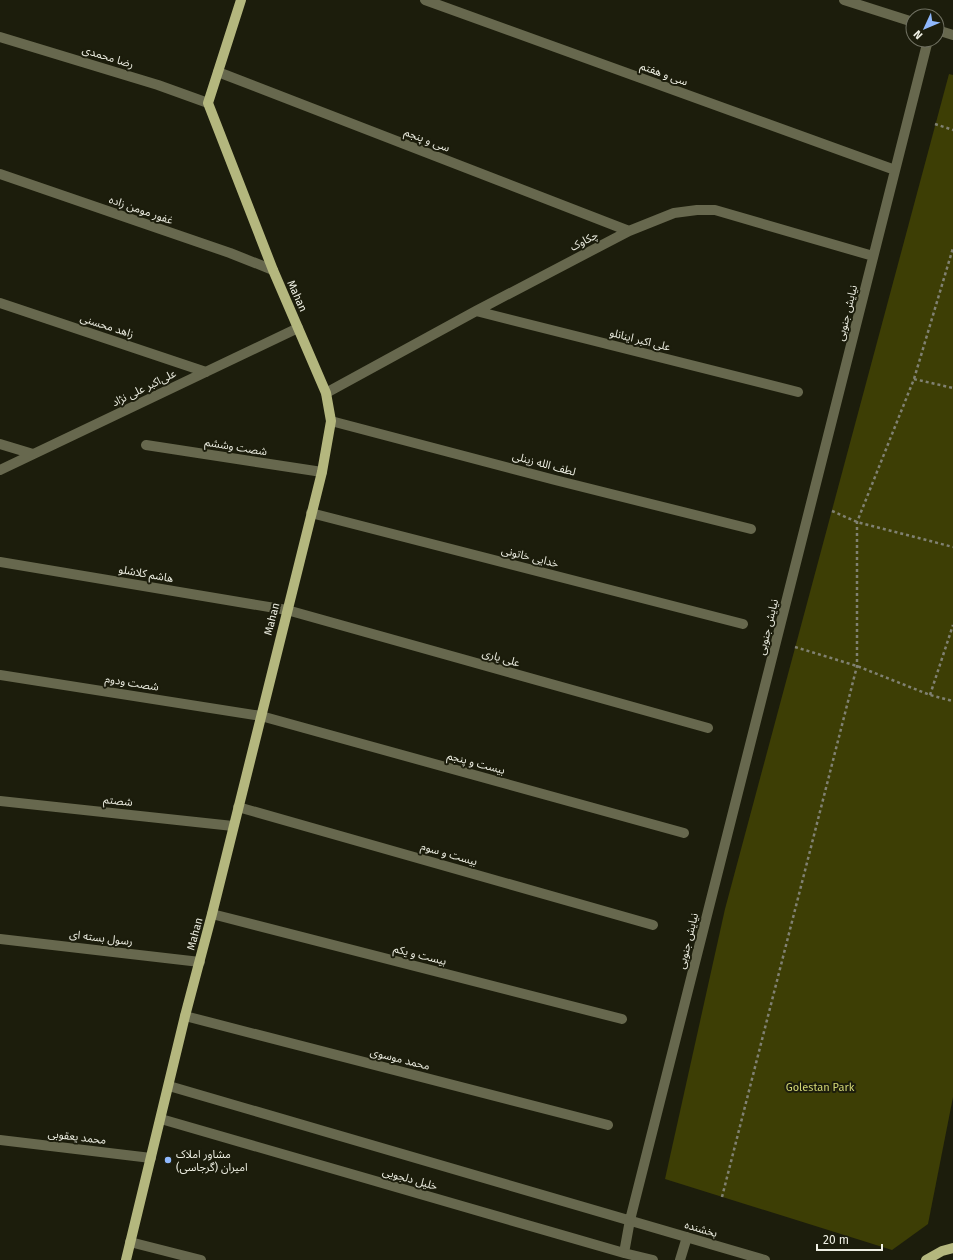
<svg xmlns="http://www.w3.org/2000/svg" width="953" height="1260" font-family="'Fira Sans','Noto Sans Arabic',sans-serif">
<rect width="100%" height="100%" fill="#1c1d0c"/>
<path fill="#3d3e05" d="M949,74L953,75V1097L928,1224L892,1250L665,1179L725,909Z"/>
<g fill="none" stroke-linecap="round" stroke-linejoin="round">
<path stroke="#808172" stroke-width="2.5" stroke-dasharray="3 3" stroke-linecap="butt" d="M935,124L953,130
M914,379L953,388
M832,511L857,522L953,547
M795,647L857,666L930,695L953,701
M930,695L953,625
M722,1197L857,666V522L914,379L953,248"/>
<path stroke="#67684e" stroke-width="10" d="M425,0L895,170
M844,0L913,22
M937,30L953,35
M0,37L158,85L208,103
M218,72L629,231
M0,174L230,253L273,270
M0,303L206,372
M476,311L798,392
M326,393L476,311L629,231L674,213L697,210H715L873,256
M331,421L555,480L751,529
M0,444L33,454
M146,445L322,472
M0,470L298,328
M311,513L743,624
M0,562L287,610L708,728
M0,675L261,716L684,833
M0,801L233,826
M238,807L653,925
M212,914L622,1019
M0,939L200,962
M185,1016L608,1125
M169,1086L765,1260
M161,1119L624,1253L653,1260
M0,1140L151,1158
M130,1242L201,1260
M624,1253L630,1220L928,40
M680,1260L687,1237"/>
<path stroke="#b4b77e" stroke-width="10" d="M126,1260L185,1016L212,914L322,472L331,421L326,393L273,270L208,103L241,0
M926,1260L942,1251L953,1248"/>
</g>
<circle fill="#8fb8fd" stroke="#1c1d0c" stroke-width="1.5" cx="168" cy="1160" r="4"/>
<g text-anchor="middle" dominant-baseline="central" stroke-width="4" stroke-linejoin="round" paint-order="stroke">
<g font-size="11" fill="#eeefe3" stroke="#1c1d0c">
<text transform="translate(108 57) rotate(17)">رضا محمدی</text>
<text transform="translate(664 74) rotate(20)">سی و هفتم</text>
<text transform="translate(427 140) rotate(21)">سی و پنجم</text>
<text transform="translate(141 210) rotate(19)">غفور مومن زاده</text>
<text transform="translate(584 241) rotate(-28)">چکاوک</text>
<text transform="translate(297 296) rotate(66)">Mahan</text>
<text transform="translate(847 313) rotate(-76)">نیایش جنوبی</text>
<text transform="translate(107 326) rotate(18)">زاهد محسنی</text>
<text transform="translate(640 340) rotate(14)">علی اکبر اینانلو</text>
<text transform="translate(144 388) rotate(-26)">علی‌اکبر علی نژاد</text>
<text transform="translate(236 447) rotate(9)">شصت وششم</text>
<text transform="translate(544 464) rotate(15)">لطف الله زینلی</text>
<text transform="translate(530 557) rotate(14)">خدایی خاتونی</text>
<text transform="translate(146 574) rotate(10)">هاشم کلاشلو</text>
<text transform="translate(272 619) rotate(-76)">Mahan</text>
<text transform="translate(768 627) rotate(-76)">نیایش جنوبی</text>
<text transform="translate(501 658) rotate(16)">علی یاری</text>
<text transform="translate(132 683) rotate(9)">شصت ودوم</text>
<text transform="translate(476 763) rotate(15)">بیست و پنجم</text>
<text transform="translate(118 801) rotate(6)">شصتم</text>
<text transform="translate(449 854) rotate(16)">بیست و سوم</text>
<text transform="translate(195 934) rotate(-75)">Mahan</text>
<text transform="translate(101 938) rotate(7)">رسول بسته ای</text>
<text transform="translate(688 941) rotate(-76)">نیایش جنوبی</text>
<text transform="translate(420 955) rotate(14)">بیست و یکم</text>
<text transform="translate(400 1059) rotate(14)">محمد موسوی</text>
<text transform="translate(77 1137) rotate(7)">محمد یعقوبی</text>
<text transform="translate(410 1179) rotate(16)">خلیل دلجویی</text>
<text transform="translate(701 1229) rotate(16)">بخشنده</text>
</g>
<g font-size="11" fill="#d1d574" stroke="#1c1d0c">
<text x="820" y="1087">Golestan Park</text>
</g>
<g font-size="11" fill="#eeefe3" stroke="#1c1d0c" text-anchor="start">
<text x="176" y="1154">مشاور املاک<tspan x="176" dy="13">امیران (گرجاسی)</tspan></text>
</g>
</g>
<g transform="translate(925 28) rotate(226)"><circle r="19" fill="#1c1d0c" stroke="#707162"/>
<path d="M0-3L7 15L0 10L-7 15Z" fill="#8fb8fd"/>
<text y="-6" font-size="11" font-weight="bold" text-anchor="middle" fill="#eeefe3">N</text>
</g>
<path d="M817 1244v6h65v-6" fill="none" stroke="#eeefe3" stroke-width="2"/>
<text x="823" y="1244" font-size="12" fill="#eeefe3" stroke="#1c1d0c" stroke-width="3" paint-order="stroke">20 m</text>
</svg>
